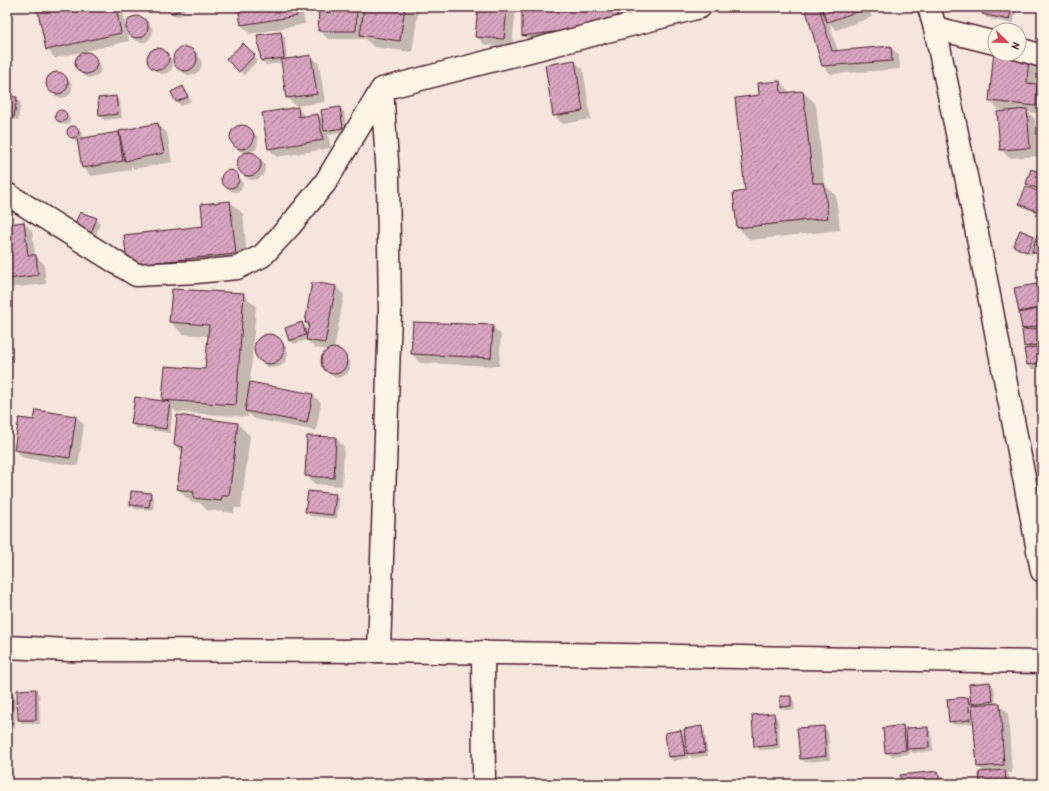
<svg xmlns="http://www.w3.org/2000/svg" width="1049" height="791" font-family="'Patrick Hand',sans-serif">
<defs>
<pattern id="building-hatch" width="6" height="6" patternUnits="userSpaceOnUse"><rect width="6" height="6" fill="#d8a4bf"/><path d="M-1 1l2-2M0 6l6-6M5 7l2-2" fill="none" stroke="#b1859b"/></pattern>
</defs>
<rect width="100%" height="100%" fill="#f5e5dd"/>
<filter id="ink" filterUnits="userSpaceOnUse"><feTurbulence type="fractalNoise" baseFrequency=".025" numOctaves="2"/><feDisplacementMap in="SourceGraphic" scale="8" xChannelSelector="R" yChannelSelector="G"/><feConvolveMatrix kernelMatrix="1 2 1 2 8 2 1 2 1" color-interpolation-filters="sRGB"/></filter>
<g filter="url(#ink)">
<path fill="#0003" d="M38,7H75L76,11L95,7H118L123,11L126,28L129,20L134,17H139L144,19L149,23L152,28L153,33L150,38L146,42H140L135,40L131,36L127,29L129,41L55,58L47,49Z
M167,7H183L184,11L183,14L180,16H177L173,15Z
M239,7H302L305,24L250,34L242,25Z
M320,7H361L365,10V7H419L412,52L374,47L364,38V39H328L319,30Z
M479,7H516L512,47L485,45L476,36Z
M523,7H624L627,32L532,44L523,35Z
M806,7H821L823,9L822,7H868L869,9L872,17L836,30L829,23L838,51L890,47L899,55L900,69L831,74L822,65Z
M984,7H1017L1013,24L987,18L983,14Z
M281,33L285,37L287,60L311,56L319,64L325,102L296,106L287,98L282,63L266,65L262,61Z
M243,44L258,60L244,75L228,59Z
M187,47L193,49L201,59L202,65L199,71L195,74L188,75L183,73L175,63L174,57L176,51L181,48Z
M160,49L164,51L172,60L173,65L171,70L167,73L162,74L157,72L149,63L148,58L150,53L155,50Z
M84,51L92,55L100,64L101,69L99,74L94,77L89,78L84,76L76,67L75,61L77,56Z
M995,54L1037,64L1035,85H1037L1042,90V114L1028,112L1035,119L1038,156L1009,158L1001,149L1009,111L999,110L990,101Z
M574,61L583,69L591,119L563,124L554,115Z
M59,73L64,75L72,84V89L70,94L66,97L61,98L56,96L48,87L47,82L49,77L54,74Z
M780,82L790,93L803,92L816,104L824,184L836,196L840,230L750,240L738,227L746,192L760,96Z
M183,87L187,91L191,101L181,106L177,102Z
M7,97L17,98L21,103L18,120L7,119Z
M116,97L120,101L122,118L104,120L100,116Z
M297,108L306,117L318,115L323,120L340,108L344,112L347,132L328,135L331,148L277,157L269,149Z
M59,111L64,112L70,119V121L67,125L62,124L56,118V115Z
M158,124L167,133L172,162L134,169L131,165V170L91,176L83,168L78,142L74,140L68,134L69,128L74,126L77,127L83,134L82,139L118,133L121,136Z
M237,125H243L249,127L258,137V143L256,149L251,152L256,155L261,159L265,164V170L263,175L258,179L252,180L246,178L238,168L237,162L240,156L244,153L239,151L231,141L230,135L233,129Z
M232,171L235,173L242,182L243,185L241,189L238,192H233L230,190L223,182L222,178L225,174L228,172Z
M1042,174V191L1033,188V189L1027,183Z
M1042,194V215L1024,208L1020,204Z
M230,202L243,214L248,266L128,265L204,227Z
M96,219L100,223L96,236L80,230Z
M24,223L32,231L35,255L44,264L46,284L7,288V225Z
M1020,231L1034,237L1036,240L1042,238V257L1037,255L1033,252L1032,255L1018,250L1014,245Z
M1042,284V368L1032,369L1028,365L1026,350H1028L1025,346V331L1023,328L1022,313L1020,311Z
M335,286L344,295L334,350H336L344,355L348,362L349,361L350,362V368L347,374L342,377L336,378L331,375L326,370L323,365L322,359L325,354L330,350L315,348L307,340L294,344L290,340L302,323L306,327L308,333L309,326L306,323Z
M243,294L256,306L250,383L313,395L321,403L316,431L255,419L248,413V417L176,412L173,409L170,433L136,428L132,424L166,402L163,399L206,370L209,336L183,334L170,322Z
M492,326L501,335L499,366L420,363L412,354Z
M269,334L277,336L281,341L286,347L288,354L286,361L281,366L274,368L266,366L262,361L257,356L255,349L257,342L262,336Z
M76,416L84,425L78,466L24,458L15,450L35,422Z
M178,416L238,424L250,436L241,508H234V513L207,510L200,503L191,502L178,489L183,453L175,445Z
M336,438L344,447L342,486L315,484L306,475Z
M150,494L154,498L153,510L135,509L131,505Z
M335,495L339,499L337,519L310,516L306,512Z
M990,683L994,687L996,704H999L1008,713L1012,773H1007L1009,775V784H981L984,772L978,766L975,723L954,725L950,721L968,698L972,702Z
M35,690L39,694L40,724H23L19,720Z
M7,694H12L16,698L15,728H7Z
M790,697L794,701L795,710H785L781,706Z
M774,715L778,719L780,749L760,750L755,746Z
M903,726L905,729L927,728L931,732L933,751L913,753L909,749L910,754L891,756L886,752Z
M701,727L705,732L708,756L692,758L688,754V758L673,761L669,757L680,731L686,736Z
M823,727L828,732L830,760L805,762L801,758Z
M938,772L950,784H902Z"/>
<path fill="url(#building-hatch)" stroke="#4a1f2b" d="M37,7H68L69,12L91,7H116L121,33L46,50Z
M166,7H180L179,10L176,12L172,13L168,11Z
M238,7H295L297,16L241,25Z
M319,7H357L356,31H318Z
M364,7H405L400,41L360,35Z
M478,7H507L504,39L475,37Z
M522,7H617L619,24L522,36Z
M805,7H819L832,51L891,46L892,61L822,66Z
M821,7H864L865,9L827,22Z
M983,7H1012L1009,20L982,14Z
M126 27a11 11 0 1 1 22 0a11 11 0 1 1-22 0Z
M281,32L284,58L261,61L257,35Z
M243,43L255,55L239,72L226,59Z
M173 59a12 12 0 1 1 24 0a12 12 0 1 1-24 0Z
M147 59a11 11 0 1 1 22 0a11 11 0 1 1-22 0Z
M994,51L995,52V54H1019L1029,55L1027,83L1037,84L1036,106L989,101Z
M75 63a11 11 0 1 1 22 0a11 11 0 1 1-22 0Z
M311,55L317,94L286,98L281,60Z
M575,60L583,111L553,116L545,65Z
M46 83a11 11 0 1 1 22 0a11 11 0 1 1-22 0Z
M780,81L781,93L803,91L813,183H824L828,218L737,228L733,193L745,191L735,98L759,95L758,83Z
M183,86L188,97L176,102L171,92Z
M7,96L17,97L14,117L7,116Z
M116,96L118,114L99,116L98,98Z
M298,107L299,117L318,114L323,140L268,149L262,113Z
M340,107L343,128L324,131L321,110Z
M1027,109L1030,148L1000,150L997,112Z
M55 116a6 6 0 1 1 12 0a6 6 0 1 1-12 0Z
M158,123L164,153L125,161L119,131Z
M230 137a12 12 0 1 1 24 0a12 12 0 1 1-24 0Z
M67 132a6 6 0 1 1 12 0a6 6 0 1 1-12 0Z
M119,132L123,161L82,168L77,139Z
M237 164a12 12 0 1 1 24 0a12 12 0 1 1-24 0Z
M1031,169L1042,173V190L1026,184Z
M221 179a9 9 0 1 1 18 0a9 9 0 1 1-18 0Z
M1026,186L1042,193V213L1019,204Z
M230,201L236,254L127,265L124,235L203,226L201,204Z
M80,212L97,218L91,233L74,226Z
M24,222L28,255H36L38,275L7,279V224Z
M1020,230L1034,236L1027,252L1013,246Z
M1037,235L1042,237V255L1032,252Z
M312,282L336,286L325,343L306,340L309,323H305Z
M1042,283V307L1019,312L1014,288Z
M172,289L244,293L236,405L162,400L165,366L205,369L209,325L169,322Z
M1042,308V325L1022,329L1019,313Z
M302,322L306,335L289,341L285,328Z
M413,322L493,325L491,358L411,354Z
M1042,328V344L1024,347L1022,330Z
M254 349a15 15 0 1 1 30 0a15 15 0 1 1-30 0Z
M1042,346V363L1027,365L1024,349Z
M321 361a13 13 0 1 1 26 0a13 13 0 1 1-26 0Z
M250,382L313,394L307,423L245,411Z
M135,397L170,402L166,429L131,424Z
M36,410L76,416L70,458L14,450L19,418L34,420Z
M177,415L238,423L229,496H222L221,501L193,498L194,492L177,489L183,447L174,445Z
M307,436L336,437L334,478L305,476Z
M131,491L151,493L149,507L130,505Z
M308,491L336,494L333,515L305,512Z
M990,682L993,701L971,704L969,684Z
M36,689V720H18L17,690Z
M7,693H12L11,724H7Z
M780,696H791V706L780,707Z
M968,697L970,720L949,722L947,699Z
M1000,703L1004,765L977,767L972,705Z
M774,713L777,745L754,747L752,715Z
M903,725L906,750L885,753L883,728Z
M702,726L705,752L687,754L684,729Z
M824,726L826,756L800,759L797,728Z
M928,727L929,748L907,749L906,728Z
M681,730L685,755L668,757L665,733Z
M1005,770L1006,784H980L979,772Z
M938,771L940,784H901L900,775Z"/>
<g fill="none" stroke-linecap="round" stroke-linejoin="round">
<g stroke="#4a1f2b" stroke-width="25">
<path id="minor" d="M935,28L995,43
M1019,49L1042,56
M7,194L136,275L196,272L237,268L262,256L289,227L325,183L382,89L700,7
M379,651L390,313L388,176L382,89
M483,652L484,784"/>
</g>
<g stroke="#4a1f2b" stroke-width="25">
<path id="secondary" d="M929,7L935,28L967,181L1042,571
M7,647L69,650L379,651L1042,662"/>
</g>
<use href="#minor" stroke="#fcf5e5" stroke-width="22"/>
<use href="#secondary" stroke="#fcf5e5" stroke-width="22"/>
</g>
</g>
<rect width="1049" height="791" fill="none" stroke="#fcf5e5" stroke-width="24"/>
<rect x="12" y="12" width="1025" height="767" fill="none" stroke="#4a1f2b" stroke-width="1.5" filter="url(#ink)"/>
<g transform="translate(1007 42) rotate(113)"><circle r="19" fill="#fcf5e5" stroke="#b59f9b"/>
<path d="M0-3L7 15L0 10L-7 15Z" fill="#d1495b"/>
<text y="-6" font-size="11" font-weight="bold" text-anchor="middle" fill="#4a1f2b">N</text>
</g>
</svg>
